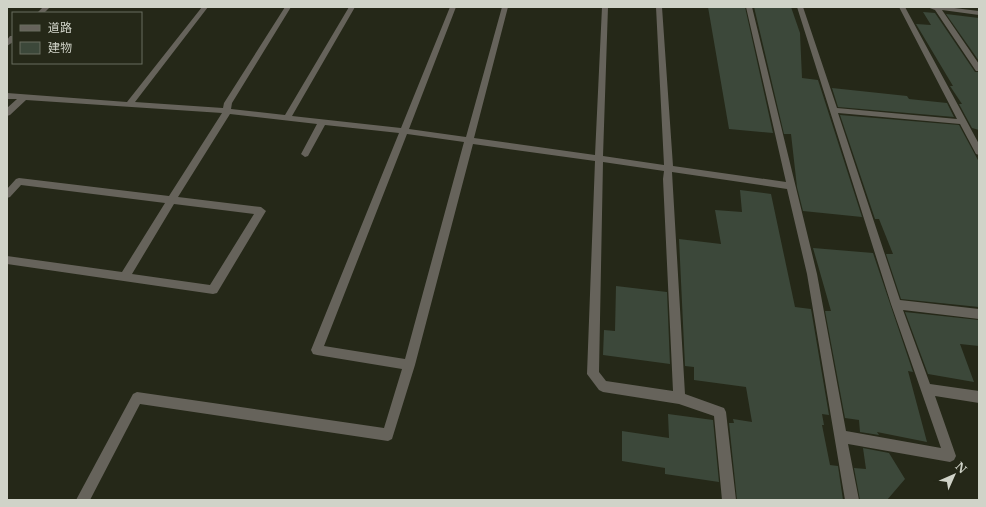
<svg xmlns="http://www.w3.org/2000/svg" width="986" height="507" font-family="'Libre Baskerville','Noto Sans JP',serif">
<rect width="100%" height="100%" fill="#252818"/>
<path fill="#3c483a" d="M708,7H745L773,133L729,129Z
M754,7H791L800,33L802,78L818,80L862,217L803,211L797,187L791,134H784Z
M923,12L935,13L975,72H979V130L972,128L959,104H962L950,86H953L916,24L931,25Z
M946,14L979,18V61Z
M832,88L907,96L909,99L947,103L954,117L838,107Z
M840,115L959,125L979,162V307L901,299L886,254H893L879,219H875Z
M740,190L771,194L795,307L811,309L829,415L822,414L824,425H822L830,465L838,466L843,500H737L729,423H734L733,419L752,422L746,387L694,380V367L685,366L679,239L721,244L715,210L742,212Z
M813,248L873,253L913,372L908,371L927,442L877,432L879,435L860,432L859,420L845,418L825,311H831Z
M616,286L667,292L670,364L603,355L604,330L615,331Z
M905,312L979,320V346L960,344L974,382L928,374Z
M668,414L713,420L719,482L665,474V468L622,461V431L669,438Z
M863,448L889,453L905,479L887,500H860L854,468L866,469Z"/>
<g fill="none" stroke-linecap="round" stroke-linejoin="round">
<path fill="#66635b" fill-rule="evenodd" d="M43,7H50L44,13H37Z
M202,7H208L135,102L223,108L224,103L285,7H291L232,103L231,109L285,115L349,7H355L292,116L401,128L450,7H456L409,129L466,137L502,7H508L474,138L595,155L602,7H608L603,156L664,165L656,7H662L673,166L786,182L746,7H752L817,274L846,431L941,448L891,304L797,7H803L837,108L957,119L899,7H905L979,144V155L976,154L960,124L838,113L900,300L979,309V319L903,310L930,384L979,391V403L935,396L956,456L954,460L950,462L848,444L859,500H845L807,274L787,189L672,172L685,394L724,408L726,412L736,500H722L714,416L679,404L603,392L599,390L587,374L595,161L473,144L415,365L392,439L388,441L140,404L90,500H76L133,394L137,392L384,428L402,369L317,355L313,354L311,350L399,133L325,125L308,156L305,157L301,154L317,124L230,114L178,197L261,207L266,211L217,293L213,294L7,264V256L122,272L165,203L21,185L10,197L7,198V189L16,179L19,178L169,196L222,113L26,100L10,115L7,116V108L17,99H7V93L127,102ZM407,134L464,142L405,359L324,346ZM603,162L664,171L663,179L673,391L606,381L599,372ZM174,204L254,214L210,285L132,274Z
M927,7H946L979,11V15L942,10L979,64V71H976L935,10Z
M10,36H13V42L7,46V40Z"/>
</g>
<rect width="986" height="507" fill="none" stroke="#d0d3c8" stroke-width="16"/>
<rect x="12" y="12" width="130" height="52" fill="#252818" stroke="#696c5e"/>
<rect x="20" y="25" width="20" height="6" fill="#66635b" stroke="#696c5e"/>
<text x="48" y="32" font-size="12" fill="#d0d3c8">道路</text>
<rect x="20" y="42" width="20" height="12" fill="#3c483a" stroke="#696c5e"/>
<text x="48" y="52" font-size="12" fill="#d0d3c8">建物</text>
<g transform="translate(954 475) rotate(45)" stroke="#252818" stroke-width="3" paint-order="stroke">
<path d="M0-3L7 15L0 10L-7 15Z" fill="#d0d3c8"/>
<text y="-6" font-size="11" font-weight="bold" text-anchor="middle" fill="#d0d3c8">N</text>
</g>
</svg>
